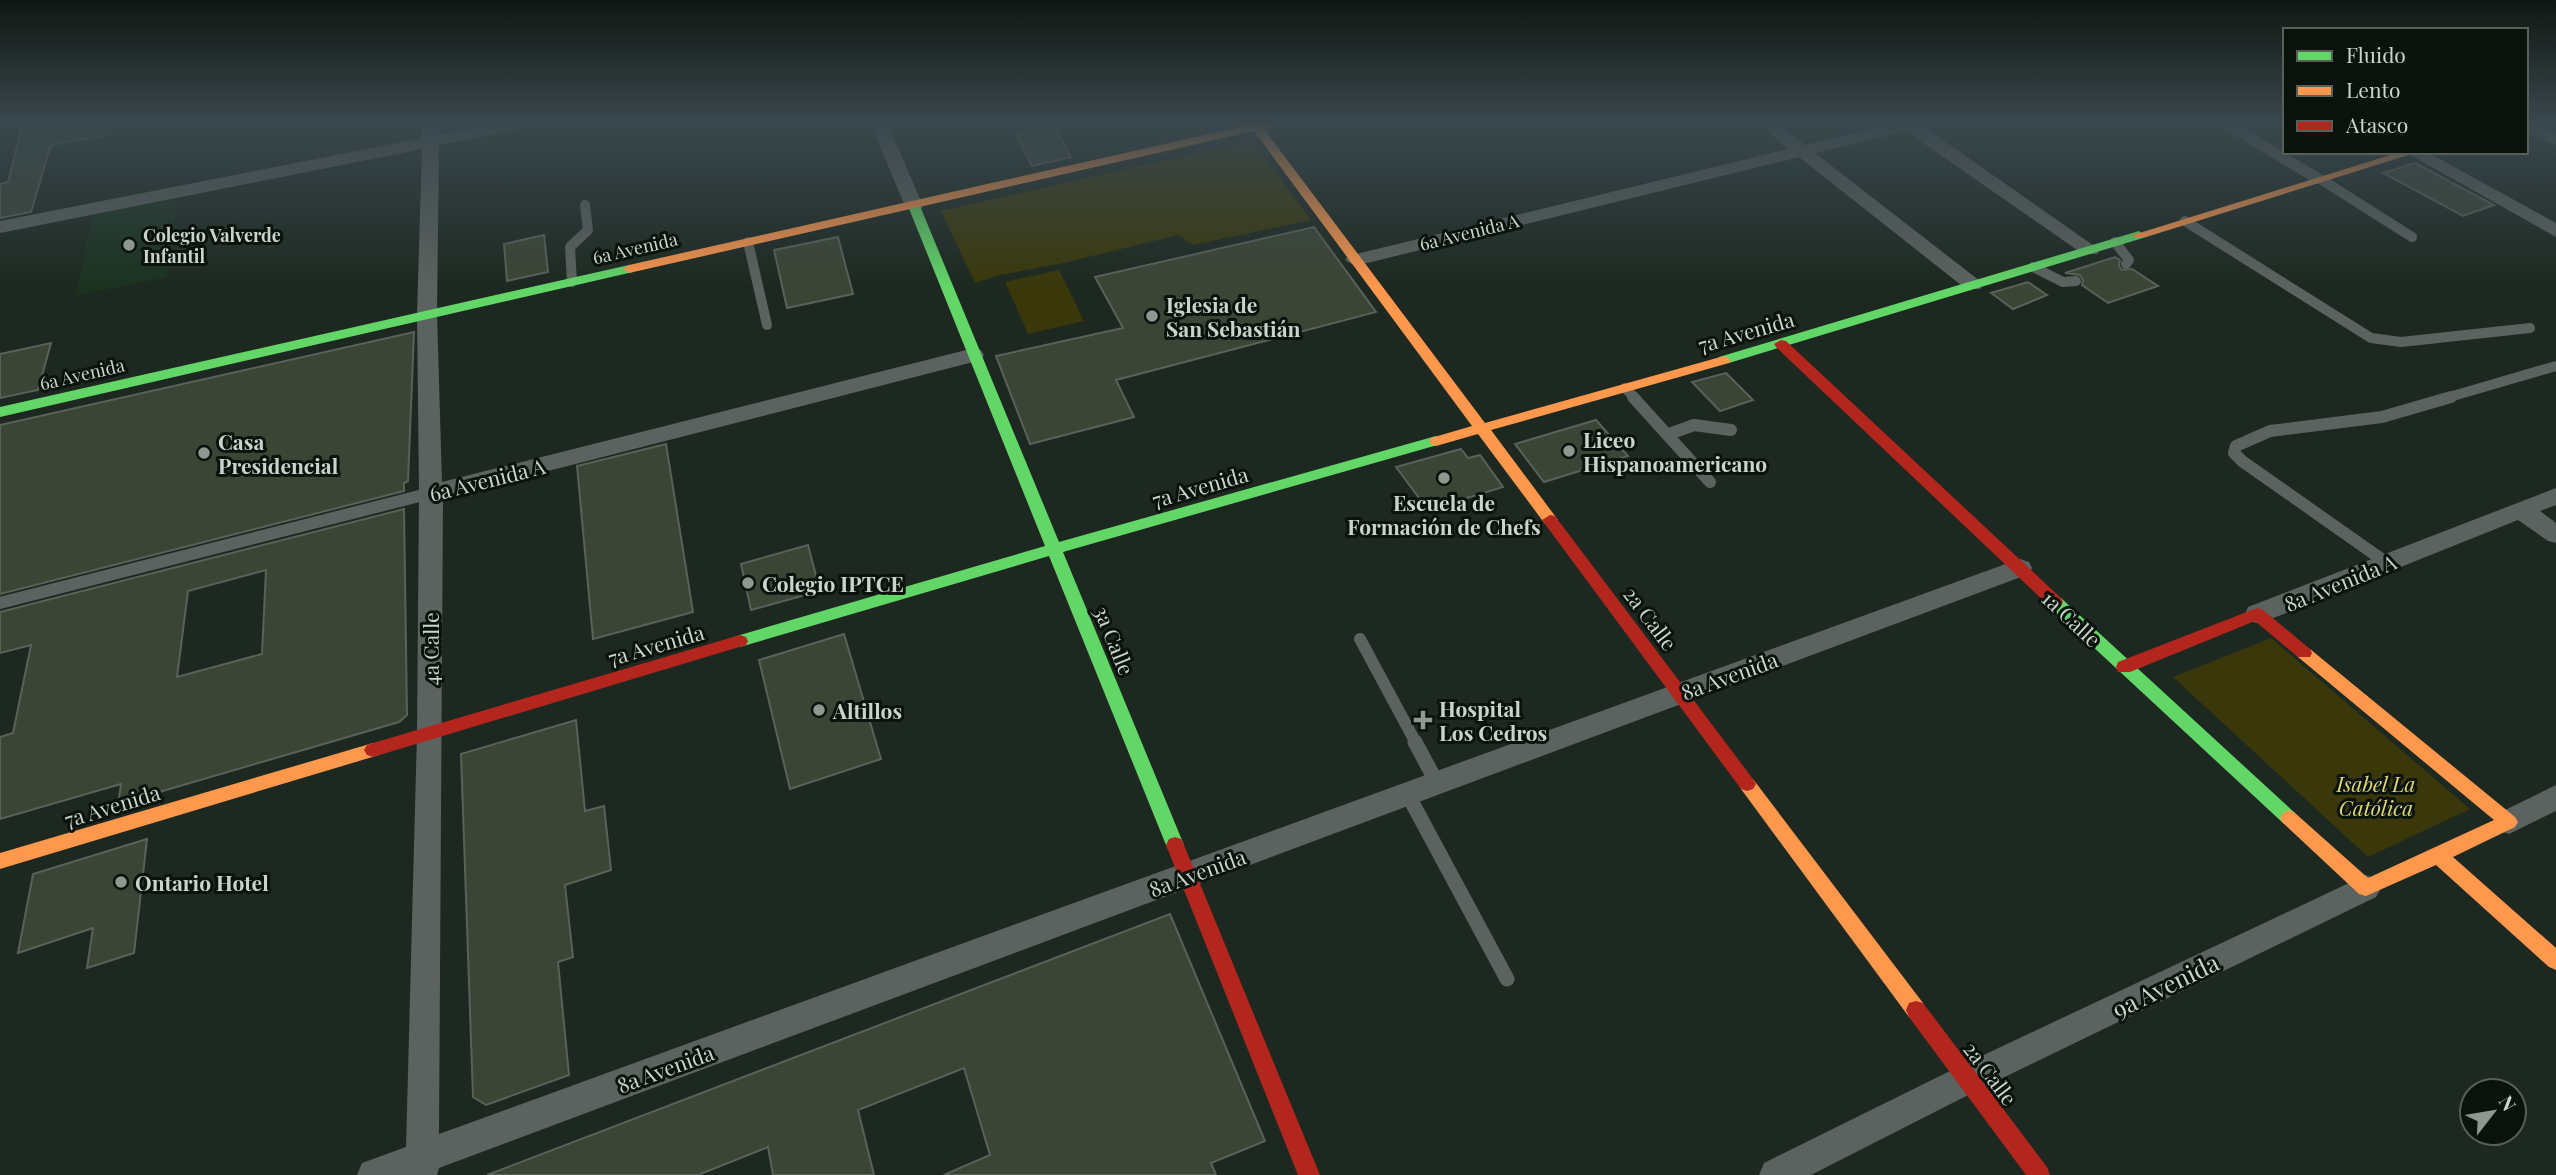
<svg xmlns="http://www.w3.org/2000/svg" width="2556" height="1175" font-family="'Playfair Display',serif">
<rect width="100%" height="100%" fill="#1d2820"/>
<path fill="#1b3220" d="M177,198L167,277L76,296L93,213Z"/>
<path fill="#3a380a" d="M1252,141L1311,220L1193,245L1178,235L1064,263L1000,275L975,283L941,211Z
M1059,270L1084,321L1028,334L1005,282Z
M2271,638L2470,809L2368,857L2173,677Z"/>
<path fill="#3b4535" stroke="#5a6159" stroke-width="2" fill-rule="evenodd" d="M23,122H111L113,134L51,145L31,212L0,218V184L8,182Z
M1054,126L1071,157L1032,166L1016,134Z
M2415,163L2494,205L2463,216L2383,173Z
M1314,227L1376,312L1116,380L1134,417L1030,444L996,356L1123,328L1095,277Z
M544,235L548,272L507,281L504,244Z
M838,237L853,294L787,308L774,250Z
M2115,257L2120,260L2119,266L2122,270L2132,269L2158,286L2108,303L2082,285L2083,280L2080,275L2065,273Z
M2028,282L2047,295L2013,309L1991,293Z
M414,332L408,481L404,483V491L0,594V425Z
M51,343L38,390L0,398V354Z
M1726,373L1753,400L1720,411L1692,382Z
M1596,420L1628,456L1544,482L1515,444Z
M666,444L693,612L593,639L577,466Z
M1461,449L1468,458L1480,455L1503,487L1428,510L1396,467Z
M404,509L407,715L399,722L118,804L121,784L0,819V737L13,733L31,645L0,653V612ZM266,570L262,654L177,677L188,591Z
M808,545L820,591L751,610L741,564Z
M844,634L881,759L790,789L759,660Z
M576,720L585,811L604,806L611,870L565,885L573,957L558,962L569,1075L486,1105L473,1097L461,754Z
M147,839L134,953L87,968L93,928L18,953L33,874Z
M1170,914L1265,1141L1211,1163L1216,1175H944L990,1155L964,1068L858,1110L874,1175H773L768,1147L698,1175H487Z"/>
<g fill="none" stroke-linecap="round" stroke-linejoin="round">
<path stroke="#5c625f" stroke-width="10" d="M2322,180L2412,237
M2185,221L2371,338L2401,342L2530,328
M748,242L767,325
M2115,242L2129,260L2126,264
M2033,267L2063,282L2076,281
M572,282L570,247L588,230L585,205
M1625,388L1635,398
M2446,398L2556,366"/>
<path stroke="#5c625f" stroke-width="12" d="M1633,397L1710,482
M1669,434L1694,425L1731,430
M2387,563L2242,461L2234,453L2236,446L2270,431L2382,417L2451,397
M0,603L431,493
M1360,639L1416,743"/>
<path stroke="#5c625f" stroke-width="15" d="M1415,742L1437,783
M1408,795L1507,979"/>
<path fill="#5c625f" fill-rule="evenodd" d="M422,122H440L439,135L504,122H539L531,127L439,145L437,314L442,482L974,348L981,350L984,355L981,360L443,498L439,1134L2011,562L2020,559L2029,562L2032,568L2029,574L439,1168L437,1175H357L362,1163L406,1147L417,733L419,493L417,314L422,149L0,233V221L422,138Z
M870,122H887L923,206L921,210L914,212L905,206Z
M1757,122H1776L1805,145L1897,122H1917L2100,250L2097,254H2083L1906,131L1815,153L1980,281L1983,285L1980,289H1966L1799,157L1355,266L1345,260L1348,256L1788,149Z
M2213,122H2234L2331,180L2328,184H2316Z
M2526,122H2534L2556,133V145L2526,132Z
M2405,152H2427L2556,223V237Z
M2556,488V505L2540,511L2556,523V543L2548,541L2518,520L2266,621L2257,623L2248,621L2245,614L2248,607Z
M2556,785V811L2509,834L2499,831L2495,822L2499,813Z
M2366,875L2376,879L2381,888L2376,897L1978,1090L1811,1175H1759L1764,1163L1956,1068Z"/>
<path fill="#63d668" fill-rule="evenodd" d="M914,202L920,206L1059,542L1436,436L1443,441L1441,444L1063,552L1184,845L1181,851L1175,853L1169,851L1166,845L1049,556L740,647L734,645L732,641L734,637L740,635L1045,546L908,206Z
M2139,231L2145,235L2143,238L1729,363H1719L1717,360L1719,357Z
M629,265L633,266V272L0,417V407Z
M2055,596L2061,598L2295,813L2298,818L2295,823L2289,826L2283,823L2049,606L2047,602L2049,598Z"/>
<path fill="#ff974d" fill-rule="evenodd" d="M1262,122H1283L1264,129L1485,423L1724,356L1731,360L1729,363L1491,430L1558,520L1555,524H1545L1478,434L1436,446L1431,444L1429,441L1431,438L1472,426L1254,131L629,273L623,269L629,265Z
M2400,152H2418L2143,238H2135L2133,235Z
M2304,647L2310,649L2515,817L2518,822L2515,827L2453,857L2556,948V970L2549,967L2436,865L2366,896L2359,894L2283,823L2280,818L2283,813L2289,810L2295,813L2368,878L2494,820L2298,657L2296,653L2298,649Z
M373,743L379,745L382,750L379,755L0,869V853Z
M1747,777L1753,779L1923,1003L1926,1010L1923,1017L1916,1019L1909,1017L1741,789L1738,784L1741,779Z"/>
<path fill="#b3261e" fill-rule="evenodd" d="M1781,340L1786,341L2061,598L2063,602L2061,606H2049L1776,347L1774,344Z
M1550,515L1555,516L1753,779L1756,784L1753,789L1747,791L1741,789L1545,524L1542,520Z
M2257,608L2263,610L2310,649L2312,653L2310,657H2298L2255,621L2130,672H2118L2116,667L2118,662Z
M740,635L746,637L748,641L746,645L373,757L367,755L364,750L367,745L373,743Z
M1175,837L1181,839L1184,845L1320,1175H1298L1166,845L1169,839Z
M1916,1001L1923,1003L2047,1167L2050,1175H2026L1909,1017L1906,1010L1909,1003Z"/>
</g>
<linearGradient id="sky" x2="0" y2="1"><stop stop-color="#101612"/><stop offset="0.43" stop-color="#3a484e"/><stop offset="1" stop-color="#3a484e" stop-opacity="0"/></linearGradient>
<rect width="2556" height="287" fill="url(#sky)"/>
<g fill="#8d988f" stroke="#0a120c" stroke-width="2.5">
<circle cx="129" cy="245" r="7"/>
<circle cx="1152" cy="316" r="7"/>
<circle cx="1569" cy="451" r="7"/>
<circle cx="204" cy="453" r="7"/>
<circle cx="1444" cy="478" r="7"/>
<circle cx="748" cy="583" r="7"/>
<circle cx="819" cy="710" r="7"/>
<path d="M1419.5 709.5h7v7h7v7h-7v7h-7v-7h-7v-7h7z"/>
<circle cx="121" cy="882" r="7"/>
</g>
<g text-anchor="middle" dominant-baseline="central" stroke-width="6" stroke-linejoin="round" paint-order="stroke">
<g font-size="18" fill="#c9d5cb" stroke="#0a120c">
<text transform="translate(1469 232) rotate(-14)">6a Avenida A</text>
<text transform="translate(635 248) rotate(-13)">6a Avenida</text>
<text transform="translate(82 374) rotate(-13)">6a Avenida</text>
</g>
<g font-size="18" font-weight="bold" fill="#c9d5cb" stroke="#0a120c" text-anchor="start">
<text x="143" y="235">Colegio Valverde<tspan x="143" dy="21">Infantil</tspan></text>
</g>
<g font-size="21" font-weight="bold" fill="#c9d5cb" stroke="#0a120c" text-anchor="start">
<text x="1166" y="304">Iglesia de<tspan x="1166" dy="24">San Sebastián</tspan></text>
<text x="1583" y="439">Liceo<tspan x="1583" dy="24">Hispanoamericano</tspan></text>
<text x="218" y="441">Casa<tspan x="218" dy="24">Presidencial</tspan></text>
<text x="1444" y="502" text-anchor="middle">Escuela de<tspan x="1444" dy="24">Formación de Chefs</tspan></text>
<text x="762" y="583">Colegio IPTCE</text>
<text x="1439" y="708">Hospital<tspan x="1439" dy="24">Los Cedros</tspan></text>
<text x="833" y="710">Altillos</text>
<text x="135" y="882">Ontario Hotel</text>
</g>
<g font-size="21" fill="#c9d5cb" stroke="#0a120c">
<text transform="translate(1746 331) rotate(-16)">7a Avenida</text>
<text transform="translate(487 479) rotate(-14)">6a Avenida A</text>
<text transform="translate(1200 486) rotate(-16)">7a Avenida</text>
<text transform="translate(2340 582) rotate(-22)">8a Avenida A</text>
<text transform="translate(1651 618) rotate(53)">2a Calle</text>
<text transform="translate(2072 618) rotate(43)">1a Calle</text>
<text transform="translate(1115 640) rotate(68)">3a Calle</text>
<text transform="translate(656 644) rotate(-16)">7a Avenida</text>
<text transform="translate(430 649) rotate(-90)">4a Calle</text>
<text transform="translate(1729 675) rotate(-20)">8a Avenida</text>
<text transform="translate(112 805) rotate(-17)">7a Avenida</text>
<text transform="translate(1197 872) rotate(-20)">8a Avenida</text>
<text transform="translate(665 1068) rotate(-20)">8a Avenida</text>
<text transform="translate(1991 1073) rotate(53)">2a Calle</text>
</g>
<g font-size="21" font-style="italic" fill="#e0d770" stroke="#0a120c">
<text x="2376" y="783">Isabel La<tspan x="2376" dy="24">Católica</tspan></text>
</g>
<g font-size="24" fill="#c9d5cb" stroke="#0a120c">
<text transform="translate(2165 985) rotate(-26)">9a Avenida</text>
</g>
</g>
<rect x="2283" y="28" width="245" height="126" fill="#0a120c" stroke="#566058" stroke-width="2"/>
<rect x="2297" y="51" width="35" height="10" fill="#63d668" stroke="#566058" stroke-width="2"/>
<text x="2346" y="63" font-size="21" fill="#c9d5cb">Fluido</text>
<rect x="2297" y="86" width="35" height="10" fill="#ff974d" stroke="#566058" stroke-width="2"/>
<text x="2346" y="98" font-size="21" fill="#c9d5cb">Lento</text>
<rect x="2297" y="121" width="35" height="10" fill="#b3261e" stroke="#566058" stroke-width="2"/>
<text x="2346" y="133" font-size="21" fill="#c9d5cb">Atasco</text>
<g transform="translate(2493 1112) rotate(59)"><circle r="33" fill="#0a120c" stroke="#566058" stroke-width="2"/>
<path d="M0-5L12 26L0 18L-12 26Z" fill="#8d988f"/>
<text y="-10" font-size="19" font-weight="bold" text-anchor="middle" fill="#c9d5cb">N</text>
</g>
</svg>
